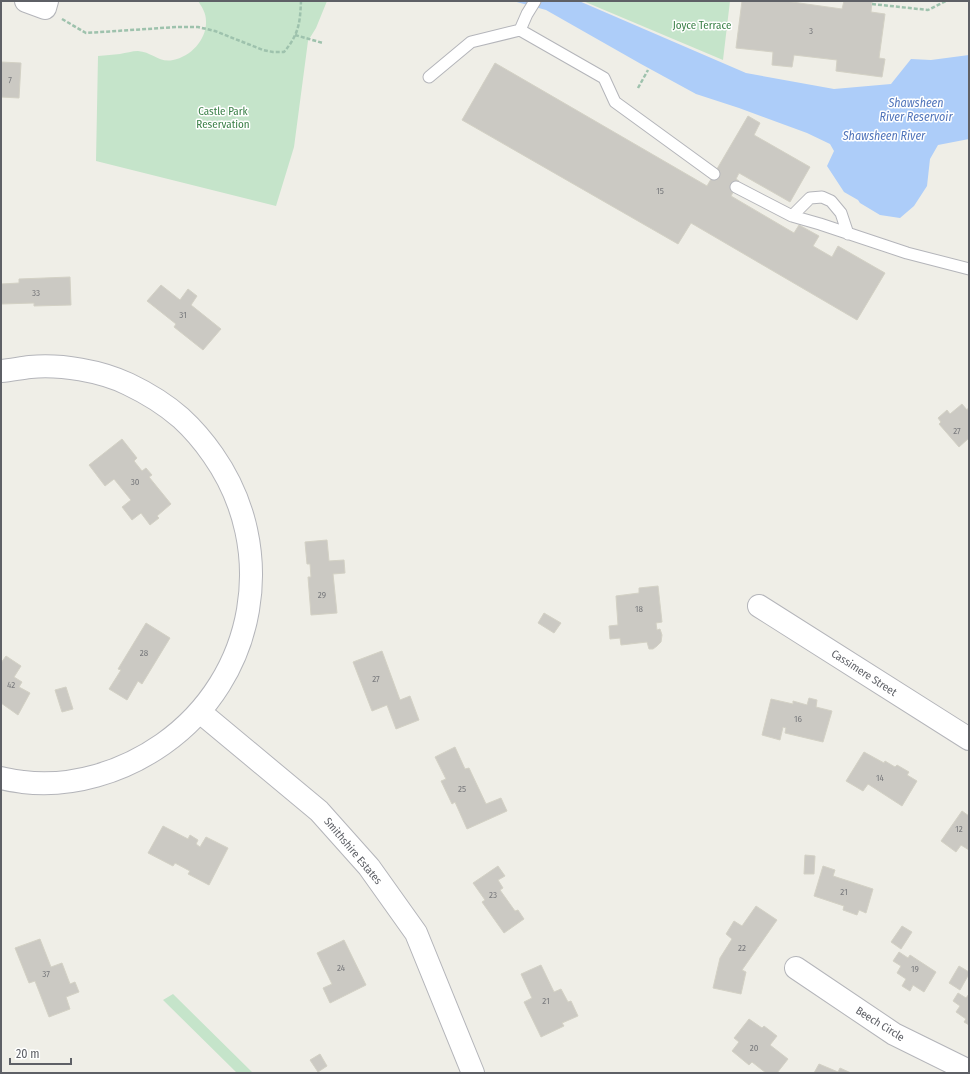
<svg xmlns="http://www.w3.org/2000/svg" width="970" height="1074" font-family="'Fira Sans Condensed',sans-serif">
<rect width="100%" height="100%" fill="#efeee7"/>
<path fill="#c5e4ca" d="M198,1H327L316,28L308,41L294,147L276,206L96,161L98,56C106,55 113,55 120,54C126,53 132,51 138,51C152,52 159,63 173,60C191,57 207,39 206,21C206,13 202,7 198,1Z
M583,1H730L723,60Z
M173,994L253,1073H237L163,1000Z"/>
<path fill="#adcdf9" d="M513,1H579L746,73L834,89L891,84L911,59L931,60L969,55V139L938,145L930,159L927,186L914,206L900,218L880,215L860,203L858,200L844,192L827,166L834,151L830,144L807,133L739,108L696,94L641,64L546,10Z"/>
<path fill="#cbc9c3" stroke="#d3d1c5" d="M742,1H785L842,9L844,1H872L871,12L885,14L879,58L885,59L882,77L836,71L837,60L794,55L792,67L772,65L773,52L736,48Z
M1,62L21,63L19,98L1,97Z
M495,63L707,186L748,116L760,123L754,135L810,167L790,202L739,173L736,179L739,181L731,196L794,233L799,225L819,236L813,246L832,257L838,246L885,273L857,320L691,223L678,244L462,120Z
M70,277L71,305L34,306V303L1,304V284L19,283V279Z
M161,285L180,300L188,289L197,296L191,305L221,329L203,350L174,327L176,324L147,301Z
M962,404L967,410L969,407V438L959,447L939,424L941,422L938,418L947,410L950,414Z
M122,439L137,458L134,461L142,471L146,468L152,475L149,477L171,504L157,516L159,518L150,525L141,513L132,520L122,507L131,500L114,479L105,486L89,465Z
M327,540L329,561L344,560L345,573L333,574L337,613L311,615L308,577H311L310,564H307L305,542Z
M658,586L662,622L656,623L657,630L660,629L662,635L661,642L657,646L653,649H649L647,642L621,645L620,638L610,639L609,626L618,625L616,596L639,593V588Z
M544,613L561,623L554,633L538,623Z
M146,623L170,638L142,684L138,681L127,700L109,689L121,670L118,669Z
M382,651L400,700L410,696L419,720L396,729L387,705L372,711L353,662Z
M6,656L21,666L14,677L22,682L19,687L30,693L18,715L1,703V663Z
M66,687L73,709L62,712L55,690Z
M809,698L817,700L816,707L832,711L823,742L785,733L786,728L783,727L780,740L762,735L771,699L793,704V701L807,705Z
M455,747L465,769L469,768L486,804L501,798L507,811L467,829L455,802L452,804L441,781L446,779L435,757Z
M864,752L884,763L885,761L895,767L897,765L909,772L907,775L917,781L902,806L868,784L863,791L846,781Z
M962,811L969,816V850L961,845L956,852L941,841Z
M163,826L188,839L190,835L198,840L196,844L200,847L206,837L228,848L209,885L188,874L190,871L175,863L173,866L148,853Z
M805,855L815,856L814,874H804Z
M498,866L505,876L498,880L503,888L500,890L515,911L518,910L524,919L504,933L482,902L485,900L473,883Z
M823,866L835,870L833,876L873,889L866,913L859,910L857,915L843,910L844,906L814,896Z
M756,906L777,920L742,970L746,972L741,994L713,988L720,958L732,939L726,934L734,921L742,926Z
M902,926L912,932L901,949L891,942Z
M40,939L51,967L62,963L70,984L75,982L79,992L66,997L70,1009L49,1017L35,981L29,983L15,948Z
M344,940L366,985L330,1003L323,988L332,984L317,953Z
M899,952L908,958L910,955L936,972L924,992L913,985L910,991L902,986L906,979L897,973L901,966L893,961Z
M541,965L554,992L561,989L568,1002L571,1001L578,1016L562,1023L564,1026L541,1037L524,1002L532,998L521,974Z
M959,966L969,972V974L960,990L949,983Z
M958,993L966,998L969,994V1025L964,1022L966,1019L956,1012L960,1006L953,1001Z
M749,1019L762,1028L764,1026L777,1036L770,1045L788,1059L777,1073H766L752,1062L749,1065L732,1051L739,1042L734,1038Z
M320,1054L327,1066L318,1072L310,1060Z
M819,1064L838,1072L840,1068L851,1073H814Z"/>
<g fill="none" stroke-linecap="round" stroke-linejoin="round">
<g stroke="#b4b5ba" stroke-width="13">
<path id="lane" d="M520,30L527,14L535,1
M429,77L471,42L520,30L604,78L615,102L714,174
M736,187L792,216L820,224L907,253L969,269
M792,216L810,198L822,197L831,201L841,213L848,234"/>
</g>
<g stroke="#b4b5ba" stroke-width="24">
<path id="street" d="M26,1L45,8L47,1
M1,371C11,370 21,368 30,367C61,364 101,371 128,384C147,393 165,404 181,418C193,429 204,442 213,455C279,549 257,678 163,744C123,772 72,788 23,782C16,781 8,780 1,778
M759,606L969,739
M200,712L319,811L369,867L416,933L473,1073
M796,968L894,1034L969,1071"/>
</g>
<path stroke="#9ec2ad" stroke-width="2.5" stroke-dasharray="4 2" stroke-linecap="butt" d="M872,4L928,10L946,1
M62,19L86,33L177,27H198L215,31L263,50L273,52H284C299,34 300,23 301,1
M295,35L323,43
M638,88L648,70"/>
<use href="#lane" stroke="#fff" stroke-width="11"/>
<use href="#street" stroke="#fff" stroke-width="22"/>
</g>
<g text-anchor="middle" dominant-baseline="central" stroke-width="3" stroke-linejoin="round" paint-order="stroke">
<g font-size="9" fill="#797a7d">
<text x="811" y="31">3</text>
<text x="10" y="80">7</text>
<text x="660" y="191">15</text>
<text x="36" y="293">33</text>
<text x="183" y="315">31</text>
<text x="957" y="431">27</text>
<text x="135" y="482">30</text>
<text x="322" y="595">29</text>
<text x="639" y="609">18</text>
<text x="144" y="653">28</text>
<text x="376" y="679">27</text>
<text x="11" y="685">42</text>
<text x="798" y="719">16</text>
<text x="880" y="778">14</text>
<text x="462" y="789">25</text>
<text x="959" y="829">12</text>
<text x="844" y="892">21</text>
<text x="493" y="895">23</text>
<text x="742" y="948">22</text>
<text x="341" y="968">24</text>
<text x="915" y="969">19</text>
<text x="46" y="974">37</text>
<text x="546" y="1001">21</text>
<text x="754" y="1048">20</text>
</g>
<g font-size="11" fill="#3b8048" stroke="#fff">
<text x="702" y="25">Joyce Terrace</text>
<text x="223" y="111">Castle Park<tspan x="223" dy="13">Reservation</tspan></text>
</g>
<g font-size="11" fill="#5e6066" stroke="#fff">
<text transform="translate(864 673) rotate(33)">Cassimere Street</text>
<text transform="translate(353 851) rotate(50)">Smithshire Estates</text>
<text transform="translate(880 1024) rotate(32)">Beech Circle</text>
</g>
<g font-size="12" font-style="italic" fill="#5175bb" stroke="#fff">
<text x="916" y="103">Shawsheen<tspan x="916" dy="14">River Reservoir</tspan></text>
<text x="884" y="136">Shawsheen River</text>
</g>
</g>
<rect width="970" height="1074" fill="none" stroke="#5e6066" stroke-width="4"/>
<path d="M10 1058v6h61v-6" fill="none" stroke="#5e6066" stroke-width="2"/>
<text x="16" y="1058" font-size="12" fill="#5e6066" stroke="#ffffff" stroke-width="3" paint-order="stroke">20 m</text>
</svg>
